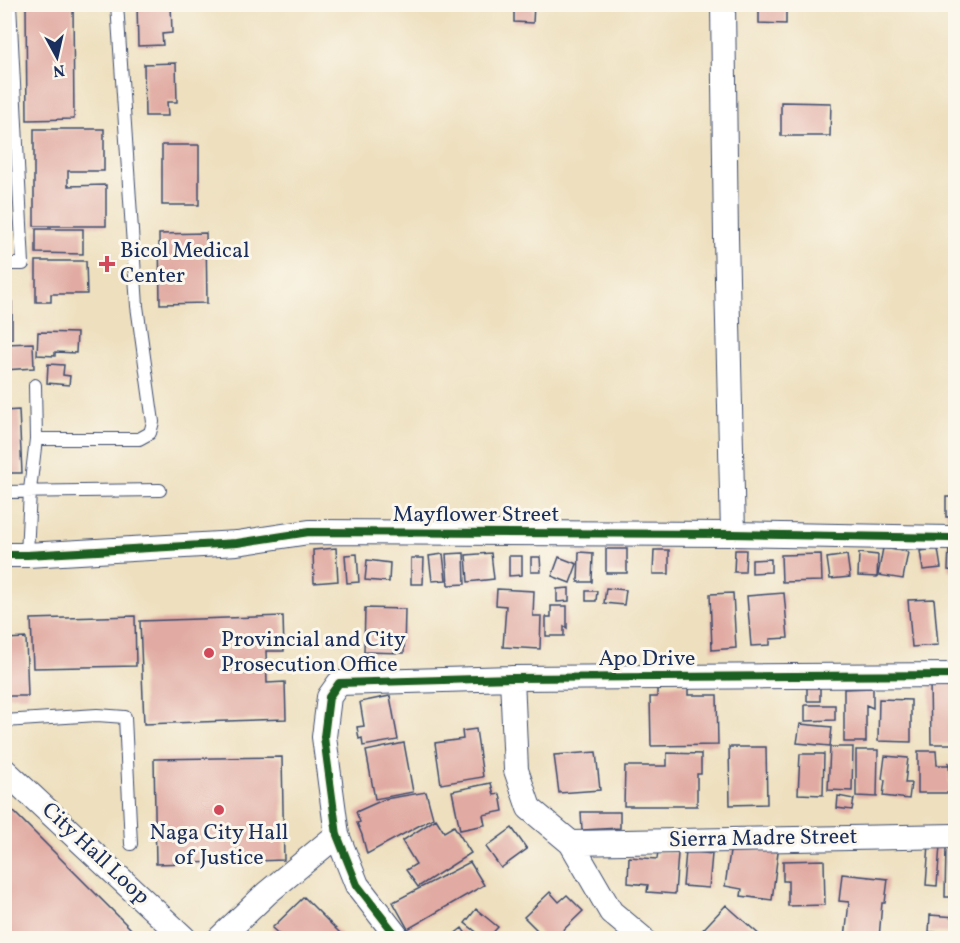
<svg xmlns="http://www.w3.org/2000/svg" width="960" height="943" font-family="Vollkorn,serif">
<rect width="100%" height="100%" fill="#fbf7ec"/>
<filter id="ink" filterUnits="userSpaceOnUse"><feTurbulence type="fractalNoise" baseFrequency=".0167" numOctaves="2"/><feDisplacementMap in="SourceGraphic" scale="12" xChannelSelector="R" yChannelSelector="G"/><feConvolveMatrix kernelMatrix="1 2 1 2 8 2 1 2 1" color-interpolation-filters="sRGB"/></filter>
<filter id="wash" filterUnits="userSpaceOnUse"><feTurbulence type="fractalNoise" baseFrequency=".008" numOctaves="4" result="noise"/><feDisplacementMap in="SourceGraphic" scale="24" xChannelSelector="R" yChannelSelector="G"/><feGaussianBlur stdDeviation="1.35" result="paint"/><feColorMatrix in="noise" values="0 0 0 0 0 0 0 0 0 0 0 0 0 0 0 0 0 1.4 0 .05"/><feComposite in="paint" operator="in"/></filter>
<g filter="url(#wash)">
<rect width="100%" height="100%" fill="#eee0bf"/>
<g id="blocks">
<path fill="#e1aba3" d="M26,4H73L74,119L27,120Z
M137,4H171L172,33L162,34L163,45L138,46Z
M514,4H534L533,23L514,22Z
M759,4H786V24L759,23Z
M176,63L177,102H167L168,116H145L144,64Z
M781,102L831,103L830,136H781Z
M34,129H104V171H68V186L106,185V226H34Z
M162,145H199V205H162Z
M36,229H83V254L36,253Z
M206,233L207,303L160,304L159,234Z
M36,261H86L87,294H51V302H36Z
M4,302H12V339H4Z
M38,332L77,333L76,353L55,352V356L37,355Z
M33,343L34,368L4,370V344Z
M48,364L64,365L63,375L70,376L69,385L47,383Z
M19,410L22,473H4V411Z
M946,497H956V517H946Z
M949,545H956V571L948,570Z
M336,548L338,581L314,583L313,550Z
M883,548L908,552L903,579L878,575Z
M606,549H627V573H606Z
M938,549L941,568L923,570L920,551Z
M654,550H669V574H653Z
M735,550H746L745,572H734Z
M579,552L593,553L592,582H578Z
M464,553L465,584L448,585L446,554Z
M491,553L494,579L468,582L466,555Z
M859,553L878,555L877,577L858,576Z
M357,554L359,582L347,583L345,555Z
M443,554L446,580L432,581L429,556Z
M821,554L822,581L782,582L781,555Z
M847,555L850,577L830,579L827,558Z
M509,556H522V575L509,576Z
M531,557H540L541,572H531Z
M559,557L577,564L570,583L552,576Z
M411,558H424L423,584H411Z
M771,559V572L752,573V560Z
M367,560L390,563L389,582L365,580Z
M569,588V601L557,602V589Z
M606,588L626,590L624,605L604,603Z
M497,589L534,591L533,616H541L540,649L503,647L506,606L496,605Z
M586,591H597L596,601H586Z
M733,593L736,648L712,650L710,594Z
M784,593L788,638L770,639V645L751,646L747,596Z
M934,599L938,645L912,647L908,600Z
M551,606H567V628L564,626V636H546V617H551Z
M365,608L405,609L404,653L364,652Z
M135,616L136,666L33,668L31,619Z
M283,616L284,651H266L267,683L285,682L286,719L144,724L140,621Z
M26,638L28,696H4V639Z
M956,681V744H931L930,682Z
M807,683H820V701H807Z
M688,684V695H717L718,745L651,746L650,697H657V685Z
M873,688V708L866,705V742H844V689Z
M390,696L398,740L363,746L362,738L359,739L357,727L364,726L360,702Z
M879,699L911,700V742L878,741Z
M805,705H835V720L805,721Z
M800,724L832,727L830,746L797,743Z
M476,729L483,777L441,784L435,743L463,739L462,731Z
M404,743L413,792L375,799L366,751Z
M729,747H766L767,804L730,805Z
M830,747H853L852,791L828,790Z
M856,750H878L877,797L856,796Z
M918,751H936L937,765H948L949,762L950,793H918Z
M596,752L600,790L559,793L554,755Z
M667,753L701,754V774H697V806H624L625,766H667Z
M800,754H824L823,795L798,794Z
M885,756L908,758L905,783H911L909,799L883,796L885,780L882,779Z
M282,757L284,860L156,864L154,759Z
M491,783L494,795L500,794L503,811L483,815L485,825L460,830L452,791Z
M426,792L433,818L367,854L362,835L357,823L360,822L356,812L385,799Z
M838,796L854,799L852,810L837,808Z
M4,802L140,938H4Z
M581,812H620V828L582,830Z
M436,819L444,832L454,826L471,853L418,887L406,870L416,864L402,841Z
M512,828L527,849L501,868L486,847Z
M929,844L940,845L937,886L926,885Z
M731,845L778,852L772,900L741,896L742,889L725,886Z
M946,846H956V897H945Z
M658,851L678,853L675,894L647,892L648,885L628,883L629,857L657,859Z
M686,851L712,854L709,888L683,886Z
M824,860L825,905L788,906V881H783V861Z
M470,862L484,885L408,929L393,902Z
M842,874L888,879L885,903H882L879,938H845L849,902L839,901Z
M550,892L559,902L567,895L583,911L555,938H545L524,917Z
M304,897L345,938H283L272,928Z
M726,905L763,938H695Z
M476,909L498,927L488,938H484L465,923Z
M930,915L956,917V934L929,932Z
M462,928L469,938H449Z"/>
</g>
</g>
<g filter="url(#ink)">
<use href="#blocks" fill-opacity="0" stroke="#3b4a6d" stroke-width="1.5"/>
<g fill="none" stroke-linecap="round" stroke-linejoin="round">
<g stroke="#3b4a6d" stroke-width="14">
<path id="lane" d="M4,264H23L10,4
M36,439H139L150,433L153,422L137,306L117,4
M4,492L160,490
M27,555L30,490L36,439L35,385
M4,721L97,715L125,717L131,844"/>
</g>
<g stroke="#3b4a6d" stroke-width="26">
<path id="street" d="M723,4L726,237L733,534
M4,555H27L237,543L309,532L733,534L949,538
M512,678L516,770L529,808L571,843L611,912L642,938
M4,770L184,938
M571,843L956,836
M220,938L267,893L337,835
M398,938L357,885L337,835L324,737L329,697L339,683L512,678L956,675"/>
</g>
<use href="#lane" stroke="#fff" stroke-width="12"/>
<use href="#street" stroke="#fff" stroke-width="24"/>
<g stroke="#fbf7ec" stroke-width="11">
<path id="cycleway" d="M4,555H27L237,543L309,532L733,534L949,538
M398,938L357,885L337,835L324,737L329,697L339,683L512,678L956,675"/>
</g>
<use href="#cycleway" stroke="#1b5e20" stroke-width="8"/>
</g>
</g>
<g fill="#d1495b" stroke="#fbf7ec" stroke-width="2">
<path d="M104 255h6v6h6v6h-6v6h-6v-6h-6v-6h6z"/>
<circle cx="209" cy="653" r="6"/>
<circle cx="219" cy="810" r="6"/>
</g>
<g text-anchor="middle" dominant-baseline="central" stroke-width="6" stroke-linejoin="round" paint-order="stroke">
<g font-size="22" fill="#1b2f5e" stroke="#fbf7ec" text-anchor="start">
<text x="120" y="251">Bicol Medical<tspan x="120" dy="25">Center</tspan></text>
<text x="221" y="640">Provincial and City<tspan x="221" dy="25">Prosecution Office</tspan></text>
<text x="219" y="833" text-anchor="middle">Naga City Hall<tspan x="219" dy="25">of Justice</tspan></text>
</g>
<g font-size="22" fill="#1b2f5e" stroke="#fbf7ec">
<text x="476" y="515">Mayflower Street</text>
<text x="647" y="659">Apo Drive</text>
<text transform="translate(763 839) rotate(-1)">Sierra Madre Street</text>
<text transform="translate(95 854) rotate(43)">City Hall Loop</text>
</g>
</g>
<rect width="960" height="943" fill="none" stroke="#fbf7ec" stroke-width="24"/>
<g transform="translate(57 57) rotate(172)" stroke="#fbf7ec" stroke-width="4.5" paint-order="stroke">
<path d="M0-4.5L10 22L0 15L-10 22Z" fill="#1b2f5e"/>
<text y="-9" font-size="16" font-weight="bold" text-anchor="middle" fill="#1b2f5e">N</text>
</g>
</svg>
